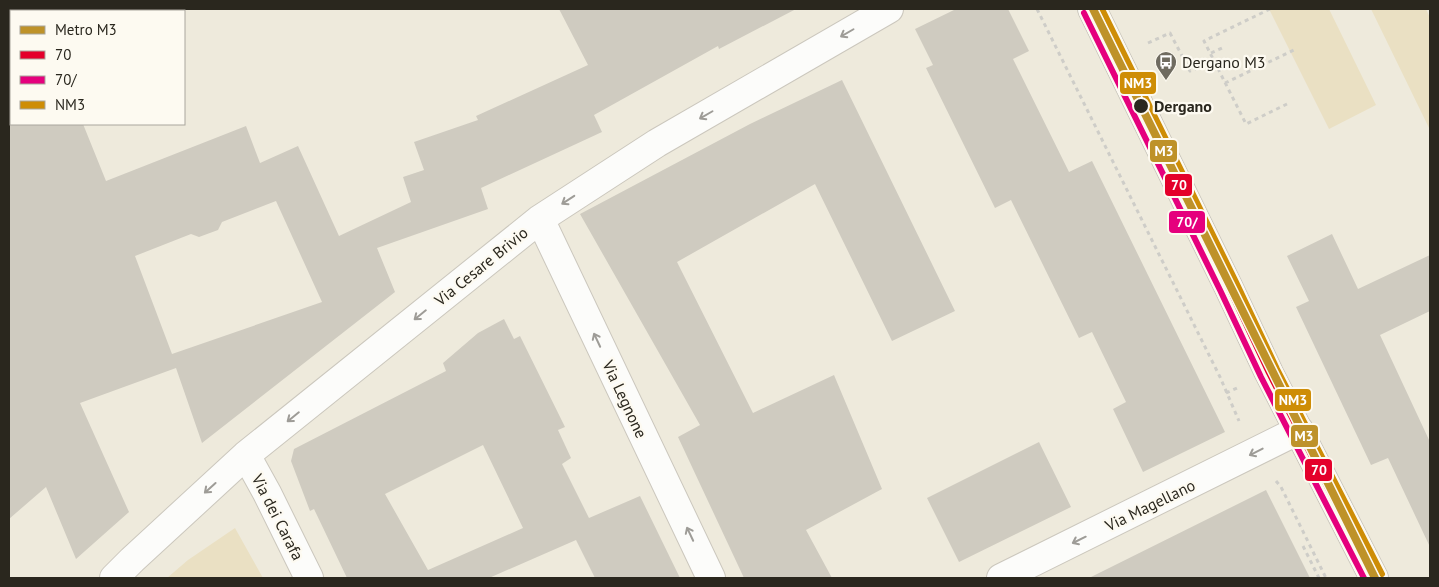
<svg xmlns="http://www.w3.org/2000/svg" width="1439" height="587" font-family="'PT Sans',sans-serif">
<rect width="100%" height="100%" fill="#eeeadc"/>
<path fill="#eae0c3" d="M1269,9H1329L1376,105L1329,129Z
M1371,9H1426L1430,18V130Z
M235,528L263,578H167L188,560Z"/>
<path fill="#cfcbc0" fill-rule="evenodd" d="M559,9H796L719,49L718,46L594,115L602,132L481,188L488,209L377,248L395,292L202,443L176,368L80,403L129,512L76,559L46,487L9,519V124H83L106,181L246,126L260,163L298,146L339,236L411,202L403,177L424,170L414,142L478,120L476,116L588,65ZM276,201L322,302L172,354L135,256L191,234L199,237L218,230L222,222Z
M956,9H1008L1029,51L1013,59L1069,172L1092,161L1225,432L1143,472L1113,409L1126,402L1092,332L1079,338L1011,200L995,208L926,68L933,65L915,29Z
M842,80L955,311L892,341L815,184L677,262L753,413L834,375L882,489L806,530L832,578H744L678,437L700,425L580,214L750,124Z
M1332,234L1358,289L1430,255V311L1380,335L1430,442V547L1388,458L1371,465L1296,307L1309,301L1287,256Z
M504,319L514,339L520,336L565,427L558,430L571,458L562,464L589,518L640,496L680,578H595L576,540L489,578H347L314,509L310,511L291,461L294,449L446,371L443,363L478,333ZM483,445L523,528L428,570L385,494Z
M1039,442L1071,507L959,562L927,498Z
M1266,490L1310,578H1089Z"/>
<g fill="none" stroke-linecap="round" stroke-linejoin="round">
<g stroke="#cbc7bd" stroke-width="30">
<path id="minor" d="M540,219L711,578
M246,455L267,493L309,578
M114,578L132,560L246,455L540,219L657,143L889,9
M1001,578L1299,430"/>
</g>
<g stroke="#cbc7bd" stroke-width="30">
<path id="secondary" d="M1092,9L1228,286L1269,373L1374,578"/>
</g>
<path stroke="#cecdc8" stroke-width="3" stroke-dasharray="4 4" stroke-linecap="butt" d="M1037,9L1220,377L1239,421
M1270,9L1204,41L1246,124L1287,104
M1148,43L1170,33L1190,71L1215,61
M1211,53L1222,48
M1217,66L1228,61
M1225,83L1296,49
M1226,393L1237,388
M1276,481L1281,487L1326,578
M1303,546L1319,578"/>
<use href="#minor" stroke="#fcfcfa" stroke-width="28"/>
<use href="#secondary" stroke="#fcfcfa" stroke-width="28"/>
<g stroke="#fdfaf1" stroke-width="10">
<path id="bus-1" d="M1092,9L1228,286L1269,373L1374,578"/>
</g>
<g stroke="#fdfaf1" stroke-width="10">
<path id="bus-2" d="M1084,13L1220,290L1261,377L1364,578"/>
</g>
<g stroke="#fdfaf1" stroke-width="10">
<path id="bus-3" d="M1102,9L1236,282L1277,369L1382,574"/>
</g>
<use href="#bus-1" stroke="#e4002b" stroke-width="6"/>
<use href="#bus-2" stroke="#e5007d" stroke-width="6"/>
<use href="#bus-3" stroke="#ce8d06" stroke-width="6"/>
<g stroke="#fdfaf1" stroke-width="11">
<path id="metro-1" d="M1093,9L1375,578"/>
</g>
<use href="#metro-1" stroke="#be9229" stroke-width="8"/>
</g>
<defs><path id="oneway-shaft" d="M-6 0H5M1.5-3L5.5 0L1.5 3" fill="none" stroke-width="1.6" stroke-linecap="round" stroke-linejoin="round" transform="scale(1.25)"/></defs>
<g stroke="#9e9c97">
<use href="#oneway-shaft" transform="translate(847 33) rotate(150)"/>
<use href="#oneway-shaft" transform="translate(706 115) rotate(150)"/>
<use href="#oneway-shaft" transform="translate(568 200) rotate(147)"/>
<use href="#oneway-shaft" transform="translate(420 315) rotate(141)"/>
<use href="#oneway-shaft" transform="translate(597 340) rotate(-115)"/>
<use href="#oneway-shaft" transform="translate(293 417) rotate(141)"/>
<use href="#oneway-shaft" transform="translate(1256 452) rotate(153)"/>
<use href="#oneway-shaft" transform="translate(210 488) rotate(138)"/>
<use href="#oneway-shaft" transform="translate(690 534) rotate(-115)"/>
<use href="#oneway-shaft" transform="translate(1079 540) rotate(154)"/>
</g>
<defs>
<g id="bus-pin" transform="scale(1.125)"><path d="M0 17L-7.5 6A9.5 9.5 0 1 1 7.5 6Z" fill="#6f6b60" stroke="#fdfaf1"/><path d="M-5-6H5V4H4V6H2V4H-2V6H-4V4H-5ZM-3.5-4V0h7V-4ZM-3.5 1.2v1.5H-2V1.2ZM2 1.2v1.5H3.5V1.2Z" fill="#fff"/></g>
</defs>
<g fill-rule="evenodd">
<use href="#bus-pin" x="1166" y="62"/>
</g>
<circle fill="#2a271e" stroke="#fdfaf1" stroke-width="2" cx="1141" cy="106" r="8"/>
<g text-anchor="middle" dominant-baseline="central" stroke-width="4.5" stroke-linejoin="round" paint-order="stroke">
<g font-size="16" fill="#2a271e" stroke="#fdfaf1" text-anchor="start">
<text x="1182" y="62">Dergano M3</text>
</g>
<g font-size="16" font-weight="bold" fill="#2a271e" stroke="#fdfaf1" text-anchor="start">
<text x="1154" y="106">Dergano</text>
</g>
<g font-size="16" fill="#2a271e" stroke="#fdfaf1">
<text transform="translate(481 266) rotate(-39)">Via Cesare Brivio</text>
<text transform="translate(625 399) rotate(65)">Via Legnone</text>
<text transform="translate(1150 505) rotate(-26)">Via Magellano</text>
<text transform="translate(278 517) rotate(63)">Via dei Carafa</text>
</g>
</g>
<g stroke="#fdfaf1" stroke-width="2">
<rect x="1119" y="71" width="38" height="24" rx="5" fill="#ce8d06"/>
<rect x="1149" y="139" width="29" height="24" rx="5" fill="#be9229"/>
<rect x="1164" y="173" width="29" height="24" rx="5" fill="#e4002b"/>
<rect x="1168" y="210" width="38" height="24" rx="5" fill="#e5007d"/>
<rect x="1274" y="388" width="38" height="24" rx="5" fill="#ce8d06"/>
<rect x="1290" y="424" width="29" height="24" rx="5" fill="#be9229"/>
<rect x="1304" y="458" width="29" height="24" rx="5" fill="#e4002b"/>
</g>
<g font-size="14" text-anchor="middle" font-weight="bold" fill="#fff">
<text x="1138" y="88">NM3</text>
<text x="1164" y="156">M3</text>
<text x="1179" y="190">70</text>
<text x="1187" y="227">70/</text>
<text x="1293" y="405">NM3</text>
<text x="1304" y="441">M3</text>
<text x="1319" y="475">70</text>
</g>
<rect width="1439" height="587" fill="none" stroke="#2a271e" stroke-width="20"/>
<rect x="10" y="10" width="175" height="115" fill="#fdfaf1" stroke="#a9a69d"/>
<rect x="20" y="26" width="25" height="8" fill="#be9229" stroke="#a9a69d"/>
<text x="55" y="35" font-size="15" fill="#2a271e">Metro M3</text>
<rect x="20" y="51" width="25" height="8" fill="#e4002b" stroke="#a9a69d"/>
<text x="55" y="60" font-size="15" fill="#2a271e">70</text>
<rect x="20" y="76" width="25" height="8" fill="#e5007d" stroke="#a9a69d"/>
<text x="55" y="85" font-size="15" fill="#2a271e">70/</text>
<rect x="20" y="101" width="25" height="8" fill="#ce8d06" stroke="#a9a69d"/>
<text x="55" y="110" font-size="15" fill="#2a271e">NM3</text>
</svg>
